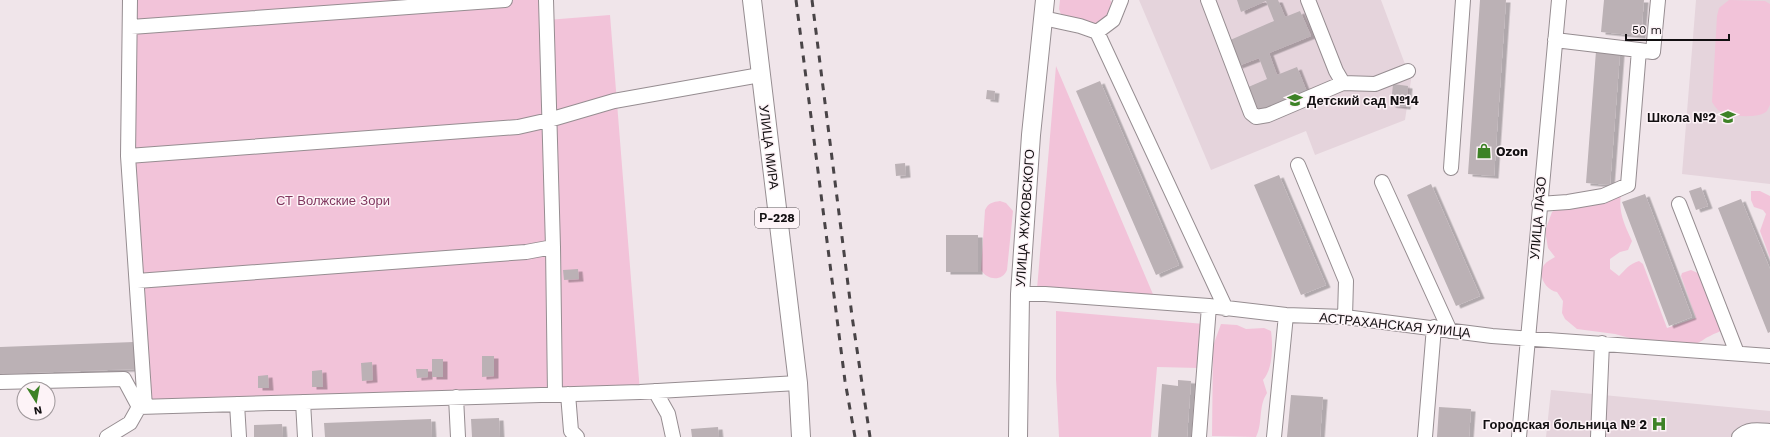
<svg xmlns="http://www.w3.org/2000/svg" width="1770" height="437" font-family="'Work Sans',sans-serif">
<defs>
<filter id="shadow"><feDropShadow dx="4.5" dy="2.5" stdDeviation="0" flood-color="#0004"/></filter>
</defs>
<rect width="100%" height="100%" fill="#f0e5ea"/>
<path fill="#e5d4dc" d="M1139,0H1381L1411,80L1405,120L1315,155L1306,131L1211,170Z
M1696,0H1770V184L1682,174Z
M1551,390L1770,411V437H1546Z"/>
<path fill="#f2c3d9" d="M130,0H546L547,20L610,15L640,392L145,407L128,156Z
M1060,0H1110L1114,5V12L1097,25L1062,17L1059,9Z
M1729,0L1765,1L1770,4V105C1769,107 1768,109 1767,111C1760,119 1726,117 1718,110C1716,108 1714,105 1712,102L1717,16L1719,8Z
M1056,66L1155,299L1037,289Z
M1751,191H1760L1770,196V258L1760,231L1766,214L1763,210L1754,207L1751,200Z
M1621,195C1618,212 1625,226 1632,241L1628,250L1620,252L1610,259V269L1619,276C1626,269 1629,264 1639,261L1643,264L1667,328L1696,318L1681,276L1682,273L1691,270L1702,275L1726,328C1720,332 1715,333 1710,336C1704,338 1701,343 1694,344L1641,341L1615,334L1577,329L1565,319L1562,313L1563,301L1557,292C1546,290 1537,276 1544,265C1547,261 1552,259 1555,257L1548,248L1545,231L1552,212L1559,208L1592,205L1597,201Z
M1000,201L1006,203L1013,211L1007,270C1002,282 987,280 981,270L985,210C988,203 993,202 1000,201Z
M1056,311L1204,324L1199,368L1157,367L1151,437H1059L1056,379Z
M1221,324L1237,325L1246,329L1264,328L1271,331C1273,346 1273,369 1263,380L1267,393C1258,407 1263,423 1256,437L1212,436L1213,346Z"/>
<path fill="#bbb1b5" filter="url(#shadow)" d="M1237,0H1278L1285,17L1300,11L1311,36L1269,53L1277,75L1297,67L1307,92L1257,113L1246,88L1267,79L1259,58L1238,66L1228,41L1274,21L1266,1L1241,12Z
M1480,0H1506L1494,176L1468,174Z
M1604,0H1644L1641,36L1601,32Z
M1596,51L1620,53L1610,185L1586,183Z
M1100,81L1179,265L1156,275L1076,91Z
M1393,84L1408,86L1406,107L1391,105Z
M987,90L995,91L994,100L986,99Z
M905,163L906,175L896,176L895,164Z
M1279,175L1326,285L1301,295L1254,185Z
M1431,184L1480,296L1456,306L1407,195Z
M1701,187L1708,206L1696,210L1689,191Z
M1645,194L1692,317L1669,326L1622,202Z
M1741,199L1770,269V332L1768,333L1718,208Z
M946,235H978V272H946Z
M578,269L579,279L564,280L563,270Z
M134,342L135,369L0,374V347Z
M482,356H494V376L482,377Z
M432,359H443V377H432Z
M372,362L373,380L362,381L361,363Z
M416,369H428V377L417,378Z
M322,370L323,387H312V371Z
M268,375L269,388H258V376Z
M1178,380L1191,381L1187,437H1158L1162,384L1178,386Z
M1291,395L1323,397L1320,437H1287Z
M1439,407L1471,409L1469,437H1437Z
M499,418L500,437H472L471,419Z
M431,419L432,437H325L324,423Z
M282,424L283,437H254V425Z
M718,427L719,437H692L691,429Z"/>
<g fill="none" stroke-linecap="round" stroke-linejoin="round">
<g stroke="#968d91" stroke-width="16">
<path id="minor" d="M130,0L128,156L145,407
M546,0L553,247L555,394
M1208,0L1251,113L1256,117L1268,115L1343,83L1375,84L1408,71
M1308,0L1336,71L1343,83
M1043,18L1080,26L1097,32L1226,309
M131,27L505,0
M1097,32L1113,20L1121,0
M1555,40L1639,50
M128,156L518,127L549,120L614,101L760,75
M1298,165L1346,281L1345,317
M1451,168L1463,0
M1382,182L1450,331
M1539,204L1568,202L1603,196L1628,185L1639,50L1653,52L1658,0
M1679,204L1737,353
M137,281L526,252L553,247
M1020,294H1045L1209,306L1286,315L1345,317L1492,336L1770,356
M0,382L124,379L139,407
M655,391L668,414L673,437
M568,394L571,431L577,437
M456,397L458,437
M303,402L305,437
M237,404L239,437
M139,407L640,392L798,383
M107,437L130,423L139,407
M1199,437L1209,306
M1274,437L1286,315
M1425,437L1434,327
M1519,437L1559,0
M1598,437L1602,343
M1739,437C1748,428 1759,430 1770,431"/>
</g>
<g stroke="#968d91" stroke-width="20">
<path id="major" d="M752,0L798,383L801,437
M1018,437L1020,294L1031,135L1045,0"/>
</g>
<use href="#minor" stroke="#fff" stroke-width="14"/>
<use href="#major" stroke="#fff" stroke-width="18"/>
<path stroke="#494447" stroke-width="3" stroke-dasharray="7 7" stroke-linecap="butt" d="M796,0L845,381L855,437
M812,0L852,316L870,437"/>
</g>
<defs>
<g id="school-bare" transform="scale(1.2)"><path d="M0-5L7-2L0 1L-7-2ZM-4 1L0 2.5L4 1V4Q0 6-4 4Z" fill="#3d8226" stroke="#fdf3f7" stroke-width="2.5" paint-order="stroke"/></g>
<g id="shop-bare" transform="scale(1.2)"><path d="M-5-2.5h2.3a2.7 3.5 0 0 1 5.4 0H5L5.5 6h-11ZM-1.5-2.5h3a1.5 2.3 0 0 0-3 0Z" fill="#3d8226" stroke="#fdf3f7" stroke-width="2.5" paint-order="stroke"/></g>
<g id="hospital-bare" transform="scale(1.2)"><path d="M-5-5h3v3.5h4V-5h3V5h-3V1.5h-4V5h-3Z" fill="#3d8226" stroke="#fdf3f7" stroke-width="2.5" paint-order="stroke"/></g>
</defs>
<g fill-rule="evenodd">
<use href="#school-bare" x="1295" y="100"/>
<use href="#school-bare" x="1728" y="117"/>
<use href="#shop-bare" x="1484" y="151"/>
<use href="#hospital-bare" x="1659" y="424"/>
</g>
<g text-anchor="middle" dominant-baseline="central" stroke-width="3" stroke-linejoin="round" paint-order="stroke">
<rect fill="#fdf3f7" stroke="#585356" stroke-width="1" x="755" y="208" width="44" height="20" rx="3"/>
<g font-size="12" font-weight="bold" fill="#120f11">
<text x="777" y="218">Р-228</text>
</g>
<g font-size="13" font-weight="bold" fill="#120f11" stroke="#fdf3f7" text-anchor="start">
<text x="1307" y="100">Детский сад №14</text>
<text x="1716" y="117" text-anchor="end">Школа №2</text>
<text x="1496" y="151">Ozon</text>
<text x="1647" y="424" text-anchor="end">Городская больница № 2</text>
</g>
<g font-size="13" fill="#120f11" stroke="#fdf3f7">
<text transform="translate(769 147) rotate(83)">УЛИЦА МИРА</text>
<text transform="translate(1025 218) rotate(-86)">УЛИЦА ЖУКОВСКОГО</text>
<text transform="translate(1538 218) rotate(-85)">УЛИЦА ЛАЗО</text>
<text transform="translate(1395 325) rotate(6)">АСТРАХАНСКАЯ УЛИЦА</text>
</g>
<g font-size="13" fill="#80365e" stroke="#fdf3f7">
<text x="333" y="200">СТ Волжские Зори</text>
</g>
</g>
<g transform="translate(36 401) rotate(169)"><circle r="19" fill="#fdf3f7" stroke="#9f989b"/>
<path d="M0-3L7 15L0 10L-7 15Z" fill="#3d8226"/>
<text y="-6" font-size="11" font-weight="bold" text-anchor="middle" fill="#120f11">N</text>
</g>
<path d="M1626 34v6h103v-6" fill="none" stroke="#120f11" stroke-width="2"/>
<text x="1632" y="34" font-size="12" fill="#120f11" stroke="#fdf3f7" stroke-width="3" paint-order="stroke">50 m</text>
</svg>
